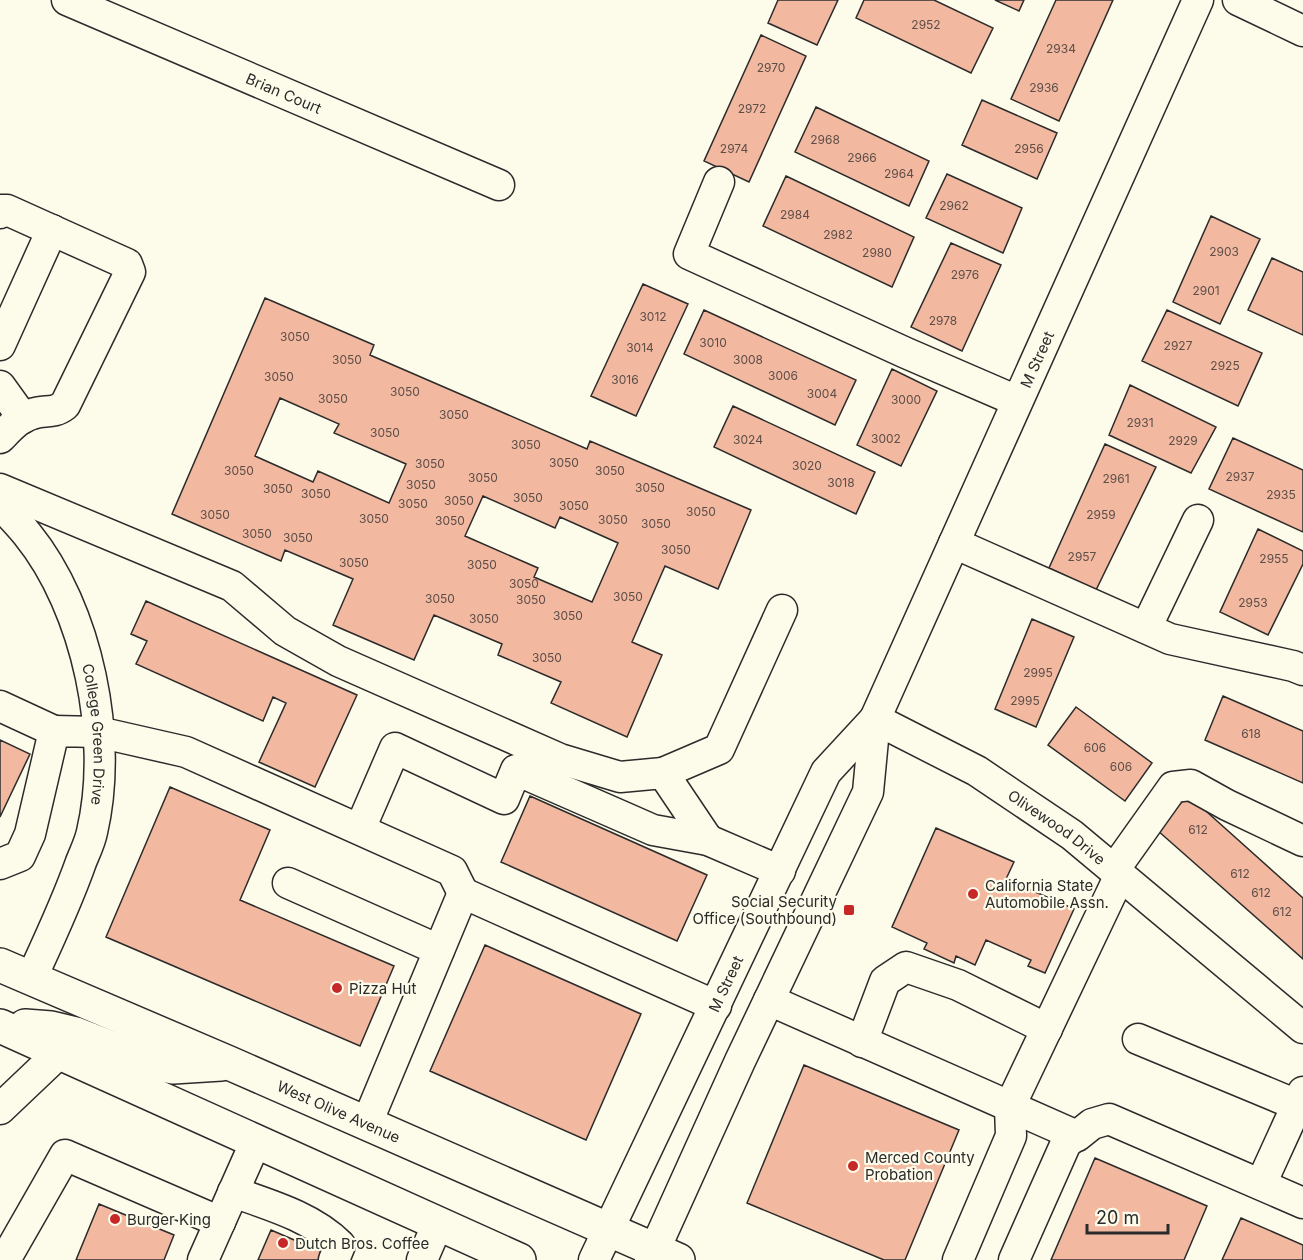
<svg xmlns="http://www.w3.org/2000/svg" width="1303" height="1260" font-family="Inter,sans-serif">
<rect width="100%" height="100%" fill="#fdfbea"/>
<path fill="#f2b8a0" stroke="#2b2b2b" stroke-width="1.5" fill-rule="evenodd" d="M778,0H838L817,45L768,23Z
M864,0H934L993,28L971,73L856,18Z
M995,0H1024L1019,11Z
M1056,0H1113L1059,121L1011,99Z
M761,35L806,56L749,182L704,161Z
M982,100L1057,133L1037,179L962,145Z
M816,107L929,161L909,206L795,152Z
M947,174L1022,208L1003,253L926,218Z
M786,176L914,237L892,287L763,226Z
M1211,216L1260,239L1220,324L1173,302Z
M951,243L1001,265L962,351L911,327Z
M1272,258L1303,272V335L1248,310Z
M643,284L688,304L636,416L591,396Z
M265,298L374,345L370,355L587,449L590,441L751,510L718,589L665,566L632,642L662,655L627,737L551,703L561,682L498,655L502,644L434,615L414,660L333,625L353,579L285,550L281,561L172,514ZM280,398L339,424L334,433L406,464L389,503L318,471L313,482L255,456ZM483,496L555,528L560,517L618,543L592,602L534,577L538,568L465,536Z
M704,310L856,380L835,425L684,354Z
M1167,310L1262,353L1238,406L1142,361Z
M892,369L937,391L901,466L857,445Z
M1130,385L1216,427L1191,473L1109,435Z
M733,406L875,472L856,514L714,447Z
M1233,438L1303,470V532L1209,489Z
M1105,444L1156,467L1096,590L1049,568Z
M1258,529L1303,551V564L1268,635L1220,612Z
M146,601L357,695L315,787L259,762L286,703L273,697L263,721L136,664L147,641L131,634Z
M1032,619L1074,637L1036,727L995,709Z
M1223,696L1303,731V783L1205,740Z
M1076,707L1152,763L1125,801L1048,745Z
M0,740L30,754L0,817Z
M170,787L270,830L240,900L394,966L360,1046L106,937Z
M1188,795L1303,898V959L1157,830Z
M530,796L707,875L677,941L501,862Z
M936,828L1014,862L1006,879L1074,909L1045,973L1028,966L1031,960L986,940L975,965L956,956L954,963L924,949L927,943L892,927Z
M485,945L641,1014L586,1140L430,1071Z
M804,1065L959,1130L905,1260H884L747,1203Z
M1095,1158L1207,1206L1184,1260H1051Z
M99,1204L174,1235L164,1260H76Z
M1241,1218L1303,1245V1260H1222Z
M271,1230L329,1255L327,1260H258Z"/>
<g fill="none" stroke-linecap="round" stroke-linejoin="round">
<g stroke="#2b2b2b" stroke-width="33">
<g id="minor">
<path id="s1" d="M67,0L499,185"/>
<path d="M1238,0L1303,31"/>
<path d="M719,182L689,254L906,353L1017,401"/>
<path d="M0,213L1,210H7L127,264L130,272L65,405C52,415 45,409 32,414C18,418 10,428 0,438"/>
<path d="M0,345L52,230"/>
<path d="M0,386L23,418"/>
<path d="M0,489L232,586L285,631L338,661L560,759L620,777L663,773L708,840"/>
<path id="s2" d="M0,504C9,514 19,524 27,534C88,609 114,738 92,832C90,842 85,852 81,862C67,902 49,940 31,979"/>
<path d="M954,543L1170,639L1293,666L1303,670"/>
<path d="M1146,628L1198,520"/>
<path d="M0,706L54,731"/>
<path id="s3" d="M875,719L977,771L1072,835L1303,1028"/>
<path d="M663,773L719,749L782,610"/>
<path d="M360,829L395,748L504,799L516,770L653,830L708,840L780,871"/>
<path d="M0,864L20,856L30,834L54,731L98,732L186,752L452,871L463,893"/>
<path d="M1114,870L1173,787L1191,785L1227,805L1303,841"/>
<path d="M288,883L439,950"/>
<path d="M769,1000L1077,1136L1092,1124L1109,1119L1303,1203"/>
<path d="M1138,1039L1297,1105"/>
<path d="M862,1042L885,981L906,967L958,985L1047,1029"/>
<path d="M0,1109L59,1053"/>
<path d="M367,1123L463,893L716,1006"/>
<path d="M1261,1184L1303,1092"/>
<path d="M233,1192C270,1205 312,1217 340,1245L334,1260"/>
<path d="M5,1260L65,1155L220,1222"/>
<path d="M203,1260L256,1141"/>
<path d="M422,1260L438,1223"/>
<path id="s4" d="M594,1260L826,772L875,719"/>
<path id="s5" d="M650,1260L740,1061L868,792L875,719L1198,0"/>
<path d="M958,1260L1011,1136L1010,1106L1120,875"/>
<path d="M1014,1260L1066,1143L1076,1135"/>
</g>
</g>
<g stroke="#2b2b2b" stroke-width="36">
<g id="major">
<path id="s6" d="M0,965L229,1063L678,1260"/>
<path d="M0,1026L519,1260"/>
<path d="M25,1026L51,1028L76,1034L150,1063L173,1067L221,1064"/>
</g>
</g>
<use href="#minor" stroke="#fdfbea" stroke-width="30"/>
<use href="#major" stroke="#fdfbea" stroke-width="33"/>
</g>
<g fill="#c62828" stroke="#fdfbea" stroke-width="2">
<circle cx="973" cy="894" r="6"/>
<rect x="843" y="904" width="12" height="12" rx="3"/>
<circle cx="337" cy="988" r="6"/>
<circle cx="853" cy="1166" r="6"/>
<circle cx="115" cy="1219" r="6"/>
<circle cx="283" cy="1243" r="6"/>
</g>
<g text-anchor="middle" dominant-baseline="central" stroke-width="4.5" stroke-linejoin="round" paint-order="stroke">
<g font-size="12" fill="#5d4e48">
<text x="926" y="24">2952</text>
<text x="1061" y="48">2934</text>
<text x="771" y="67">2970</text>
<text x="1044" y="87">2936</text>
<text x="752" y="108">2972</text>
<text x="825" y="139">2968</text>
<text x="734" y="148">2974</text>
<text x="1029" y="148">2956</text>
<text x="862" y="157">2966</text>
<text x="899" y="173">2964</text>
<text x="954" y="205">2962</text>
<text x="795" y="214">2984</text>
<text x="838" y="234">2982</text>
<text x="1224" y="251">2903</text>
<text x="877" y="252">2980</text>
<text x="965" y="274">2976</text>
<text x="1206" y="290">2901</text>
<text x="653" y="316">3012</text>
<text x="943" y="320">2978</text>
<text x="295" y="336">3050</text>
<text x="713" y="342">3010</text>
<text x="1178" y="345">2927</text>
<text x="640" y="347">3014</text>
<text x="347" y="359">3050</text>
<text x="748" y="359">3008</text>
<text x="1225" y="365">2925</text>
<text x="783" y="375">3006</text>
<text x="279" y="376">3050</text>
<text x="625" y="379">3016</text>
<text x="405" y="391">3050</text>
<text x="822" y="393">3004</text>
<text x="333" y="398">3050</text>
<text x="906" y="399">3000</text>
<text x="454" y="414">3050</text>
<text x="1140" y="422">2931</text>
<text x="385" y="432">3050</text>
<text x="886" y="438">3002</text>
<text x="748" y="439">3024</text>
<text x="1183" y="440">2929</text>
<text x="526" y="444">3050</text>
<text x="564" y="462">3050</text>
<text x="430" y="463">3050</text>
<text x="807" y="465">3020</text>
<text x="239" y="470">3050</text>
<text x="610" y="470">3050</text>
<text x="1240" y="476">2937</text>
<text x="483" y="477">3050</text>
<text x="1116" y="478">2961</text>
<text x="841" y="482">3018</text>
<text x="421" y="484">3050</text>
<text x="650" y="487">3050</text>
<text x="278" y="488">3050</text>
<text x="316" y="493">3050</text>
<text x="1281" y="494">2935</text>
<text x="528" y="497">3050</text>
<text x="459" y="500">3050</text>
<text x="413" y="503">3050</text>
<text x="574" y="505">3050</text>
<text x="701" y="511">3050</text>
<text x="215" y="514">3050</text>
<text x="1101" y="514">2959</text>
<text x="374" y="518">3050</text>
<text x="613" y="519">3050</text>
<text x="450" y="520">3050</text>
<text x="656" y="523">3050</text>
<text x="257" y="533">3050</text>
<text x="298" y="537">3050</text>
<text x="676" y="549">3050</text>
<text x="1082" y="556">2957</text>
<text x="1274" y="558">2955</text>
<text x="354" y="562">3050</text>
<text x="482" y="564">3050</text>
<text x="524" y="583">3050</text>
<text x="628" y="596">3050</text>
<text x="440" y="598">3050</text>
<text x="531" y="599">3050</text>
<text x="1253" y="602">2953</text>
<text x="568" y="615">3050</text>
<text x="484" y="618">3050</text>
<text x="547" y="657">3050</text>
<text x="1038" y="672">2995</text>
<text x="1025" y="700">2995</text>
<text x="1251" y="733">618</text>
<text x="1095" y="747">606</text>
<text x="1121" y="766">606</text>
<text x="1198" y="829">612</text>
<text x="1240" y="873">612</text>
<text x="1261" y="892">612</text>
<text x="1282" y="911">612</text>
</g>
<g font-size="15" fill="#2b2b2b" stroke="#fdfbea">
<text stroke="none"><textPath href="#s1" startOffset="236">Brian Court</textPath></text>
<text stroke="none"><textPath href="#s5" startOffset="984">M Street</textPath></text>
<text stroke="none"><textPath href="#s2" startOffset="256">College Green Drive</textPath></text>
<text stroke="none"><textPath href="#s3" startOffset="212">Olivewood Drive</textPath></text>
<text stroke="none"><textPath href="#s4" startOffset="306">M Street</textPath></text>
<text stroke="none"><textPath href="#s6" startOffset="369">West Olive Avenue</textPath></text>
</g>
<g font-size="15" fill="#2b2b2b" stroke="#fdfbea" text-anchor="start">
<text x="985" y="885">California State<tspan x="985" dy="17">Automobile Assn.</tspan></text>
<text x="837" y="901" text-anchor="end">Social Security<tspan x="837" dy="17">Office (Southbound)</tspan></text>
<text x="349" y="988">Pizza Hut</text>
<text x="865" y="1157">Merced County<tspan x="865" dy="17">Probation</tspan></text>
<text x="127" y="1219">Burger King</text>
<text x="295" y="1243">Dutch Bros. Coffee</text>
</g>
</g>
<path d="M1087 1224v9h81v-9" fill="none" stroke="#2b2b2b" stroke-width="3"/>
<text x="1096" y="1224" font-size="18" fill="#2b2b2b" stroke="#fdfbea" stroke-width="4.5" paint-order="stroke">20 m</text>
</svg>
